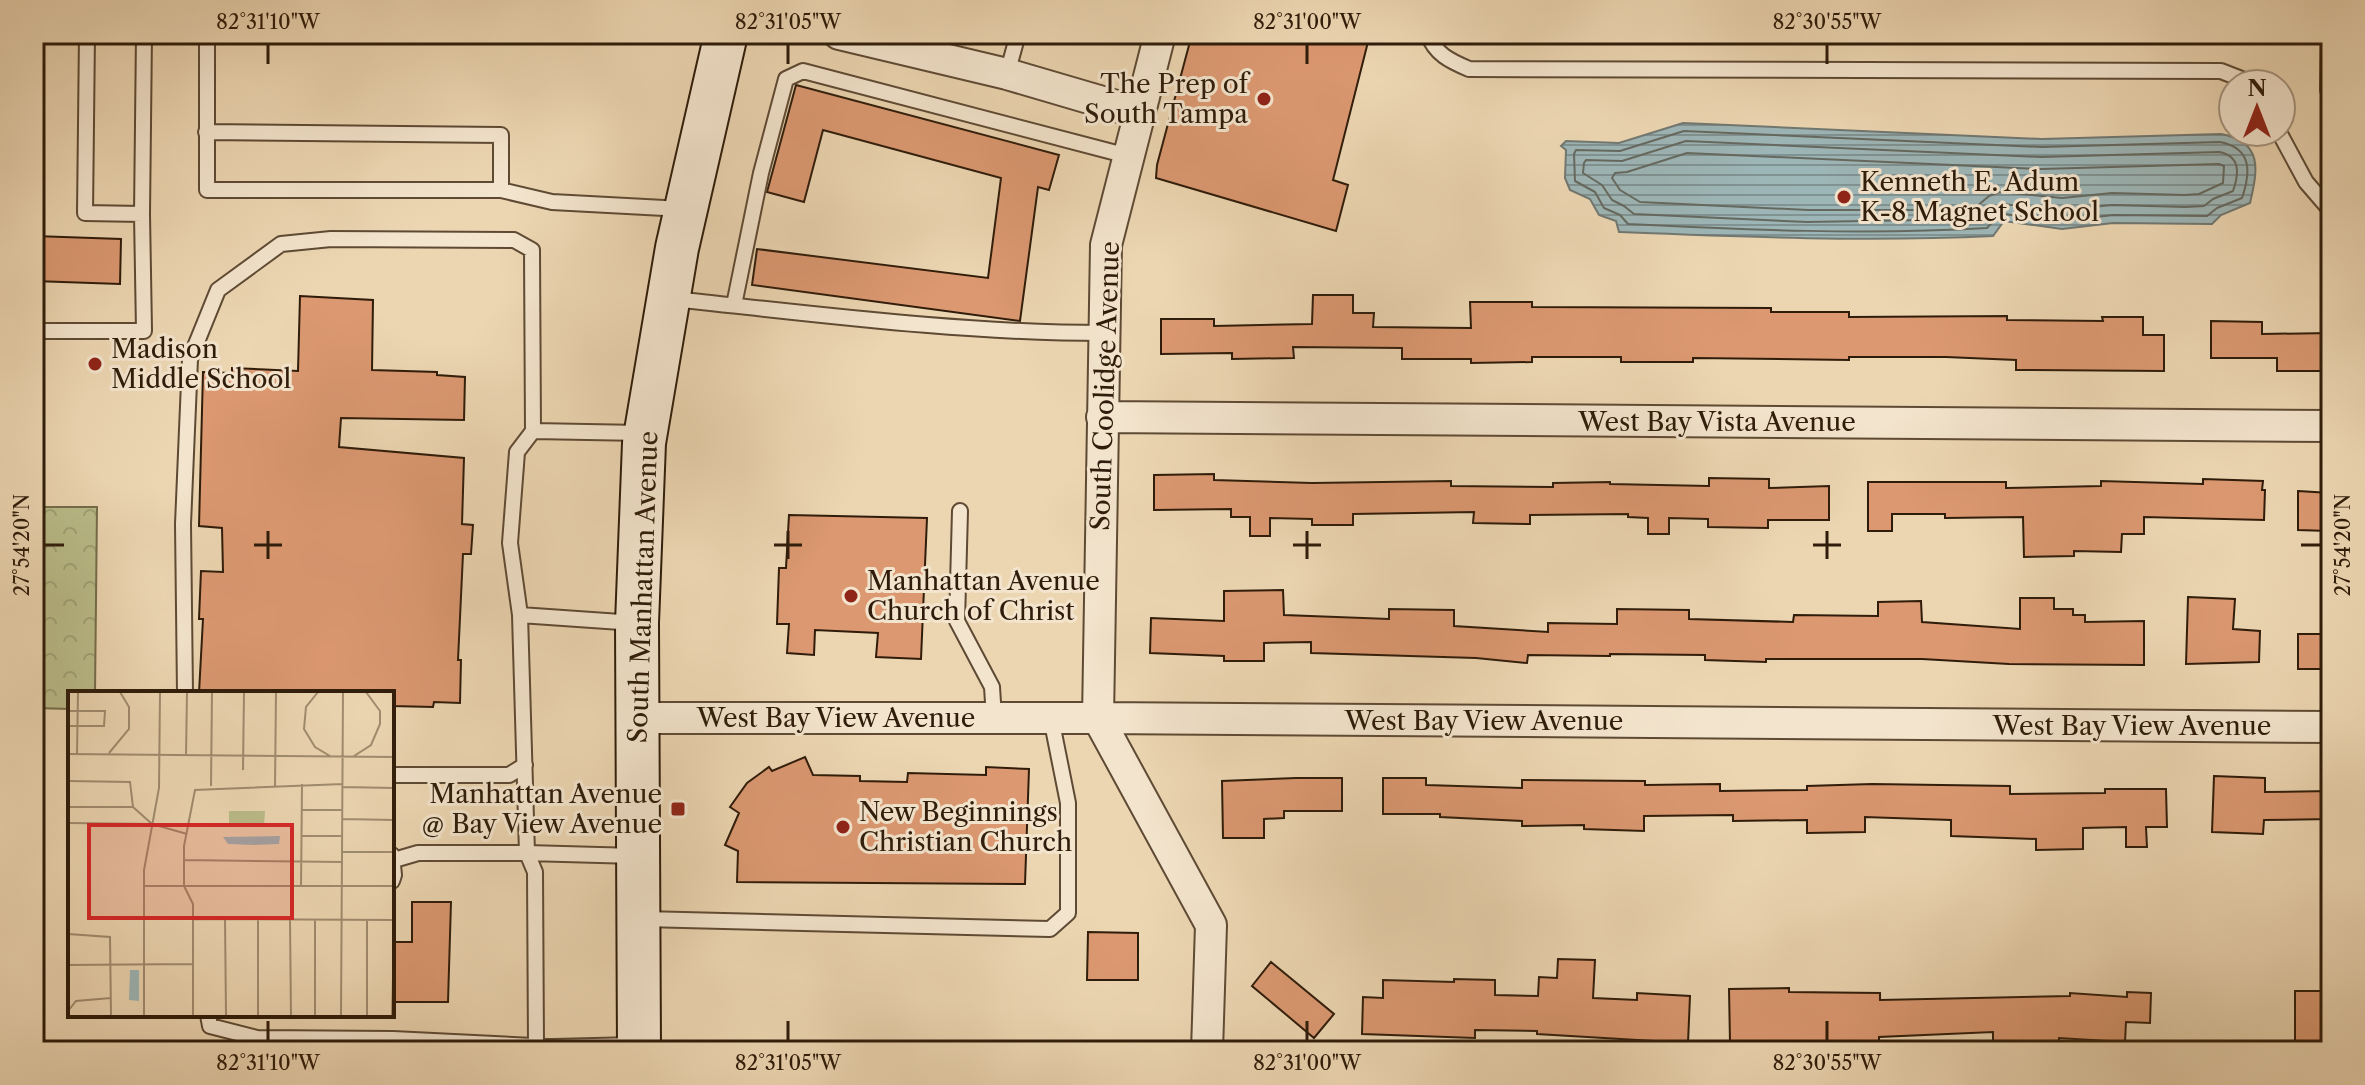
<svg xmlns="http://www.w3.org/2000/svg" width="2365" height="1085" font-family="'Libre Caslon Text',serif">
<defs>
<pattern id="park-crowns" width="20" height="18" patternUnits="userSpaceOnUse" patternTransform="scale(2)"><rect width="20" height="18" fill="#babd8a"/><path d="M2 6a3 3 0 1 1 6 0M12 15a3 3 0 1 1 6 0" fill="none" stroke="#a0a276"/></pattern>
<pattern id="water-rules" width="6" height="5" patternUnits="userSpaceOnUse" patternTransform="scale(2)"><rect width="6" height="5" fill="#9db6b7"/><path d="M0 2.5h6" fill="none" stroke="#809393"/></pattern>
</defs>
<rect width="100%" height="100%" fill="#ecd6b2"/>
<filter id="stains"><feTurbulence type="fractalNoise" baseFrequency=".0025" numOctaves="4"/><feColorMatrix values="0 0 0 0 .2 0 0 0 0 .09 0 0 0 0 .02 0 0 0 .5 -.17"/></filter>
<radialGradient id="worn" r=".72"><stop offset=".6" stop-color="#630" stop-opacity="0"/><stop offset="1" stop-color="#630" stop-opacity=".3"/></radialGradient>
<path fill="url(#park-crowns)" stroke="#746c4a" stroke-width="2" d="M34,507H97L95,693H70V709L34,708Z"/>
<path fill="url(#water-rules)" stroke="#717872" stroke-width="2" d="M1683,123L2042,139L2221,134C2263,142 2258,169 2250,203L2221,215L2212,224L2113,223L2062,229L2004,221L1993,236C1868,242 1744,237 1619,232L1616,221L1599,215L1590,199L1570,190L1565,178L1566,150L1561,146L1566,141L1619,143Z"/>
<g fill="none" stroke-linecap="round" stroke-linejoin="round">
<path stroke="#666960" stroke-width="2" d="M1684,131L2042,147L2220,142C2252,148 2251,172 2242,198L2217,208L2207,216L2113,215L2062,221L2004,214L1998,216L1987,228C1868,235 1748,230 1628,224L1620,215L1604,208L1595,192L1575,181L1574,154L1576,150L1620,151Z
M1686,141L2041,157L2219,152C2241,156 2239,174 2233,191L2213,199L2204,206L2186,207L2112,205L2062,210L2002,204L1993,207L1981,219L1807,222L1634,214L1624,206L1612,200L1602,185L1583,173L1584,163L1586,160L1622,161Z
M1687,153L2041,169L2219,164L2224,166L2223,183L2199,194L2185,195L2112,193L2062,198L2000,192L1989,196L1976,207L1918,210H1808L1640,202L1620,190L1612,178L1615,173L1627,172Z"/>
</g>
<path fill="#db9871" stroke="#2f1c0a" stroke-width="2" d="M1192,34H1370L1333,180L1348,185L1336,231L1156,178L1157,165Z
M796,85L1059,155L1049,190L1038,187L1020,321L752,285L757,249L988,278L1001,178L823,130L804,202L767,192Z
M34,236L121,239L120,284L34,281Z
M1313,295H1353V313H1374L1373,327L1471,328L1470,302H1532V307L1771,308V312H1849V317L2007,316V320L2103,321L2102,317H2143V335H2164V371L2016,370V360L1946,357H1849V360L1693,358V362H1621V357H1532V362L1471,363V359H1402V348L1293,347L1294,358L1232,359V353L1161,354V319H1214V326L1312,324Z
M300,296L373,300L372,370L437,372V375L465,377L464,420L341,418L339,447L464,458L462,524L473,525L471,554H463L458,660H461L460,703L434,702L433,707L392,706V693H199L203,619H199L201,571L223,572L222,528L199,526L203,372L232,373V368L298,371Z
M2211,321L2262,322V334L2331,333V371H2277V358H2211Z
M1214,474V480L1312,483L1451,481V486L1553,487V483L1610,482V484L1709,486V478L1769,479V488L1829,486V520H1768V528L1708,527V519L1669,518V534H1648V518L1628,517V514L1530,515V524L1473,523L1474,512L1353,514V525H1312V519L1270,518V536H1250V517H1231V509L1154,510V475Z
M2203,479L2263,481L2262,490H2265L2264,520L2144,517V534H2122L2121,552L2074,551V556L2024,557L2023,517L1945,518V514H1892V531H1868V482H2006V488L2101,486V481L2203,484Z
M2298,491L2330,493L2328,531L2298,530Z
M789,515L927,518L921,659L876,657L878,633L815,630L814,655L787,653L789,624H777L779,568H786Z
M1283,590L1284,615L1389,619V609L1454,610V626L1548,632V623L1617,624V609L1689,610V619L1793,622L1794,615L1878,616V602L1921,601L1922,622L2020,629V598H2054V609H2073V615H2085V622L2144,621V665L2009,664L1922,659H1766V662L1705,660V655L1610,654V656L1528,655L1527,663L1476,658L1311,653V642L1264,643V661H1224V656L1150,653L1151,618L1224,621V591Z
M2188,597L2235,599L2233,629L2260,631L2259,662L2186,664Z
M2298,634H2331V669H2298Z
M805,757L813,775L860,776V781L907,782L908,773L986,775V767L1029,769L1025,884L737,882L738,851L725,845L739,813L730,807L747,783L769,767L772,771Z
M2214,776L2265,778V792L2331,791V819L2264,820L2263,834L2212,832Z
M1296,778H1342V811H1284V818L1264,819V838H1223L1222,781Z
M1383,778H1426V785L1522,788V780L1645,781V785L1720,784V791L1807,790V786L1872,784L2010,786V794L2105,793V789H2166L2167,827H2146L2147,847H2126V827L2083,828V849L2036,850V839L1951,836V820L1865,817V832L1807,833V820L1733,821V815L1644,816V831L1584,829V825L1522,826V821L1440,817V814H1383Z
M412,902H451L448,1002H392V942H412Z
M1088,932L1138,933V980H1087Z
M1558,959L1595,960L1593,998L1637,1000V993L1690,996L1688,1043L1537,1034V1031L1475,1030V1038L1362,1034L1363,997L1383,998V980L1454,982V979L1495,980V995L1538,996L1539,977L1557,978Z
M1271,962L1334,1014L1314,1038L1252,986Z
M1789,988V992L1880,993V1000L2070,996V993L2127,997V992L2151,993L2150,1023L2126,1022L2125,1042L2059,1038V1041H1993V1032L1879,1037V1041L1730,1042L1729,989Z
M2295,991H2331V1043L2295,1044Z"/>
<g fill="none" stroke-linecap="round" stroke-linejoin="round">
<g stroke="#5e4a34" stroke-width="18">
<path id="service" d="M87,34L85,213L142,214L144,34
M1428,34C1435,54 1450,61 1469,69L2221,71L2244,80L2248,84
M2329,34L2328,90L2331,94
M1007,74L1018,34
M206,132L501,135V190H207V34
M2279,132L2306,182L2331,211
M501,190L552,202L683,209
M673,299C816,314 960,333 1104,333
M734,305L761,173L786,79L803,71L1128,156
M34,331H144L142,214
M533,431L641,433
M960,511L957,621L992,687L994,718
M520,615L635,623
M185,693L183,524L190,359L218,290L281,244L331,239L514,240L532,250L533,431L517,452L510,543L520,615L527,853H418L394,860
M392,775H509L525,765
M392,855L394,875L392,881
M643,919L1050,929L1068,913V803L1051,718
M208,1015L210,1026L257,1038L393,1039L553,1047L635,1045
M536,1046L535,872L527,853L636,856"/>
</g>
<g stroke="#5e4a34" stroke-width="34">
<path id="minor" d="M839,34L1007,74L1140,113
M1160,34L1106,245L1098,718L1211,925L1207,1051
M1102,417L2331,426
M637,718H1098L2331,727"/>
</g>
<g stroke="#2f1c0a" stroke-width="46">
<path id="secondary" d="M639,1051L637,623L644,443L677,248L726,34"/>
</g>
<use href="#service" stroke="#f3e4cd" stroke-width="14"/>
<use href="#minor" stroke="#f3e4cd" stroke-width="30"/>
<use href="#secondary" stroke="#f3e4cd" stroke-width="42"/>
</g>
<path fill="none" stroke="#2f1c0a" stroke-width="3" d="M268,44V64M788,44V64M1307,44V64M1827,44V64M268,531V559M788,531V559M1307,531V559M1827,531V559M44,545H64M254,545H282M774,545H802M1293,545H1321M1813,545H1841M2301,545H2321M268,1021V1041M788,1021V1041M1307,1021V1041M1827,1021V1041"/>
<g fill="#8f2418" stroke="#f3e4cd" stroke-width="3">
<circle cx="1264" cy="99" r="8"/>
<circle cx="1844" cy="197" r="8"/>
<circle cx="95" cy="364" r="8"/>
<circle cx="851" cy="596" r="8"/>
<rect x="670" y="801" width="16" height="16" rx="4"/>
<circle cx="843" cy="827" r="8"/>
</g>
<g text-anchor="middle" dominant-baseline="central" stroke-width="6" stroke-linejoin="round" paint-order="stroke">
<g font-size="26" fill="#2f1c0a" stroke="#f3e4cd" text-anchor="start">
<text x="1248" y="84" text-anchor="end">The Prep of<tspan x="1248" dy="30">South Tampa</tspan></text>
<text x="1860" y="182">Kenneth E. Adum<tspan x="1860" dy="30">K-8 Magnet School</tspan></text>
<text x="111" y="349">Madison<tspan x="111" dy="30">Middle School</tspan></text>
<text x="867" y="581">Manhattan Avenue<tspan x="867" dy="30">Church of Christ</tspan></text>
<text x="662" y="794" text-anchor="end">Manhattan Avenue<tspan x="662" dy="30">@ Bay View Avenue</tspan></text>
<text x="859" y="812">New Beginnings<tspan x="859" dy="30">Christian Church</tspan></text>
</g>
<g font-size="26" fill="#2f1c0a" stroke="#f3e4cd">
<text transform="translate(1105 386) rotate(-88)">South Coolidge Avenue</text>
<text x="1717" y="422">West Bay Vista Avenue</text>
<text transform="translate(643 587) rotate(-88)">South Manhattan Avenue</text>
<text x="836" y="718">West Bay View Avenue</text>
<text x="1484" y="721">West Bay View Avenue</text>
<text x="2132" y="726">West Bay View Avenue</text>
</g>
</g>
<g transform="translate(68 691)">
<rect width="326" height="326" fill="#ecd6b2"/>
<path d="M161,120H197L196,136H161Z" fill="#babd8a"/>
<path d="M212,145L211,153L186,154L160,153L155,146ZM62,279H71V310L61,309Z" fill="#9db6b7"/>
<path fill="none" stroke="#a08c6f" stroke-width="2" d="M250,1L238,16L236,38L247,56L262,65M0,20H37L36,35H0M41,62L61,38V16L52,1M0,63L326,66M9,63L10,1M118,65L119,1M286,65L303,54L312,33V20L298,1M175,79L176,1M0,90L62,91L65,116M143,95L144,1M207,96L208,1M274,96L326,97M0,116H65L84,133M234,119H274M274,128L326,129M0,132L84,133L119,143M233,145H273M273,161H326M116,169L273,171M76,195H326M233,196L234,93M125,228L326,229M157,228L158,325M190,228V325M222,229L223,325M247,229V325M299,229V325M0,243L42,246L43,325M0,274L125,273M0,320L8,310L43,307M76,325V179L91,97L92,1M125,325V213L116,195V155L127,99L275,93M273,325L275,1M324,325L326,247"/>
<path fill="#d62828" fill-opacity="0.15" stroke="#d62828" stroke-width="4" d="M21,134H224V227H21Z"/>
<rect width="326" height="326" fill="none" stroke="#2f1c0a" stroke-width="4"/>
</g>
<rect width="2365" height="1085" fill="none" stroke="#ecd6b2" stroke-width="88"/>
<g transform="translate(2257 108)"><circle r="38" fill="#f3e4cd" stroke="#a5947f" stroke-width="2"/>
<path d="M0-6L14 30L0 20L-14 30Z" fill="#8f2418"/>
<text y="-12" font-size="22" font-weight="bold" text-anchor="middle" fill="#2f1c0a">N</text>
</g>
<rect x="44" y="44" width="2277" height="997" fill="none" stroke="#2f1c0a" stroke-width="3"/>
<g font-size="20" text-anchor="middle" fill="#2f1c0a">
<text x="268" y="29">82°31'10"W</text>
<text x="788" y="29">82°31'05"W</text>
<text x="1307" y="29">82°31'00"W</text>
<text x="1827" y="29">82°30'55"W</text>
<text transform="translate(22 545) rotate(-90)" y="7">27°54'20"N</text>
<text transform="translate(2343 545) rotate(-90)" y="7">27°54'20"N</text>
<text x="268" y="1070">82°31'10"W</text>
<text x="788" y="1070">82°31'05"W</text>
<text x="1307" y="1070">82°31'00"W</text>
<text x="1827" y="1070">82°30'55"W</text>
</g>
<rect width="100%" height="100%" filter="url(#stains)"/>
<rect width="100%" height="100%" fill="url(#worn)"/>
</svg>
